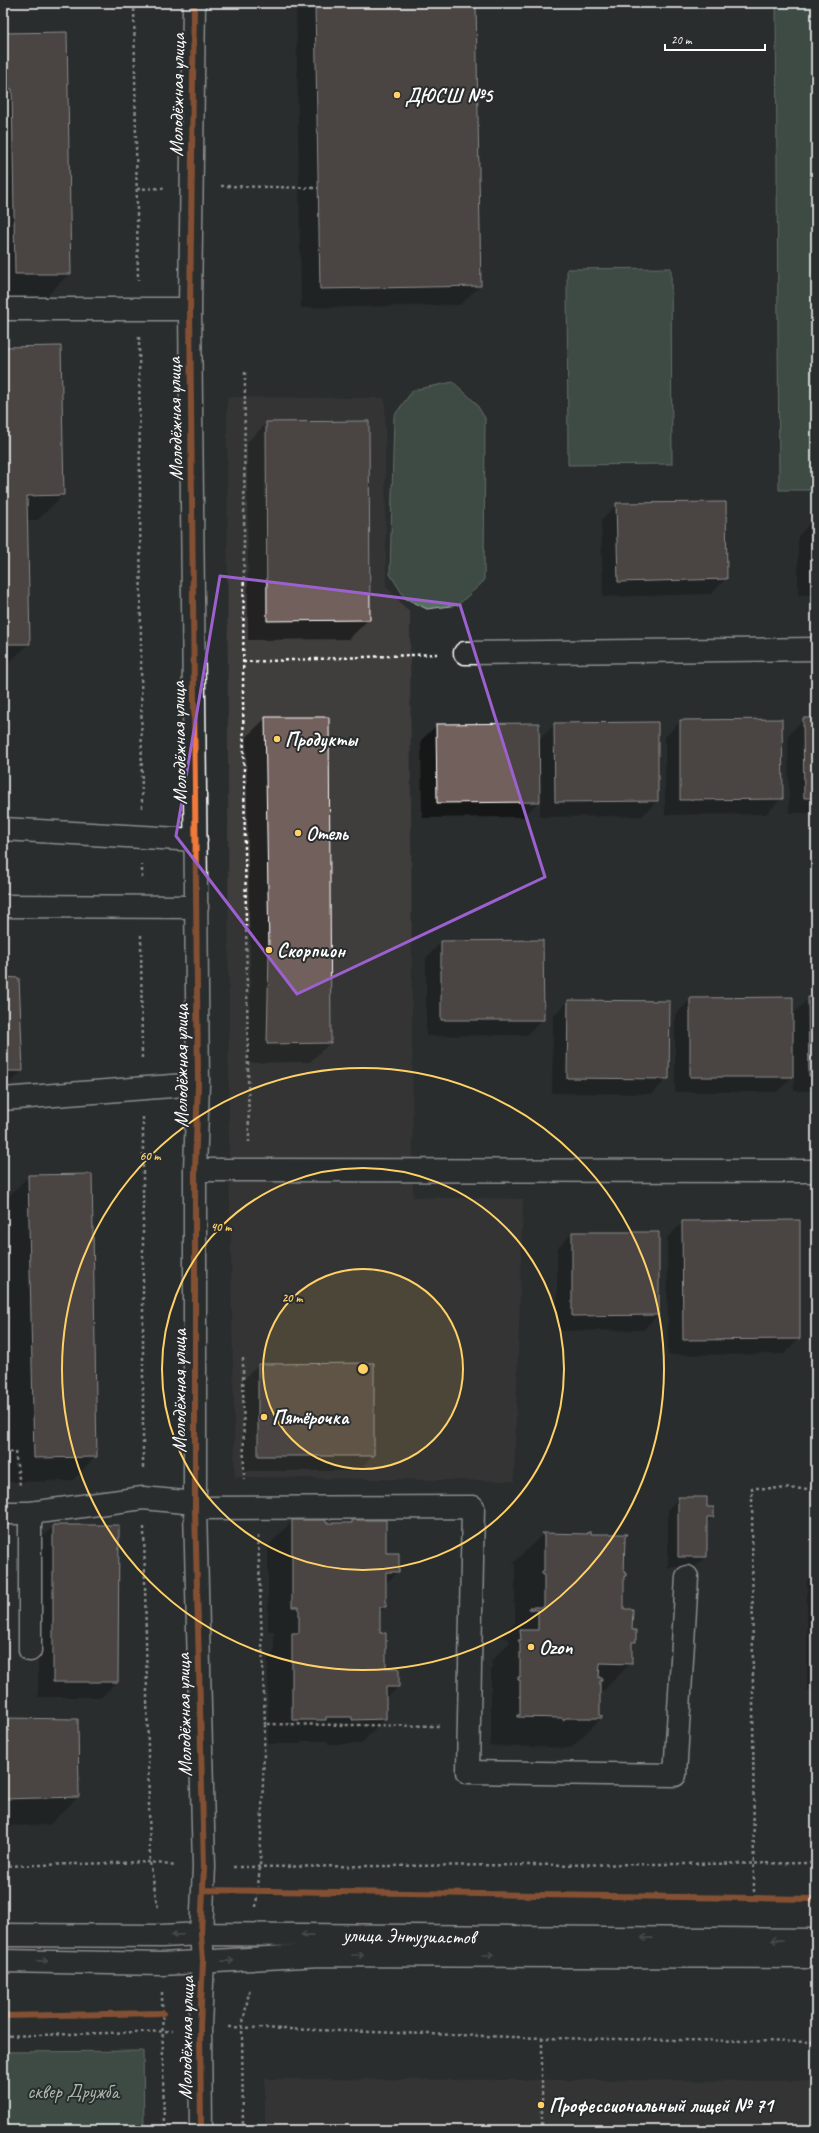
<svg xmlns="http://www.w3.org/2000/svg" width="819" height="2133" font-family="Caveat,sans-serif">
<rect width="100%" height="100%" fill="#2a2d2e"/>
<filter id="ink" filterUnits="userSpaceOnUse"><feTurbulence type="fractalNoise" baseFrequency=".025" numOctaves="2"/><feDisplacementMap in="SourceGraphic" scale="8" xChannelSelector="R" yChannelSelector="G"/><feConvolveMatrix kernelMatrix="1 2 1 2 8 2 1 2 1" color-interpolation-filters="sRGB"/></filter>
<g filter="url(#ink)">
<path fill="#403c3c" d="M227,397L385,398L386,586L410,613L413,1197L523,1199L514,1481L235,1477L229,1149Z
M265,2079L816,2081V2130H265Z"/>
<path fill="#56705e" stroke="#aab8ae" d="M776,3H816V490H779Z
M671,268L672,464L568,465L567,269Z
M453,382L475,402L485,418L484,581L458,605L427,609L405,598L390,574L394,416L413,390Z
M143,2051L144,2130H3V2052Z"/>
<path fill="#0007" d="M296,3H475L480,286L460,305L301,308Z
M3,34L70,273L45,298H3Z
M3,348L63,495L38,520H27L29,644L3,668Z
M267,423L369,619L349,639L248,640L247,442Z
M617,504L726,579L711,594L603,597L601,520Z
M813,520H816V595H798V536Z
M266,718L330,1043L310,1062L248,1063L250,970L246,737Z
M804,719H816V813H789L788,735Z
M680,721L782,798L766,814L665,815V737Z
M555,724L657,801L642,816L540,817V801L523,817L422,818L421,740L437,725L539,740Z
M441,942L543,1019L527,1035L426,1036V958Z
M3,978L18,979L22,1071L3,1090Z
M809,998H816V1091H794V1075L777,1092H675V1015L691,999L792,1015Z
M568,1001L668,1078L652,1094L552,1093L553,1016Z
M29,1176L96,1456L72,1481L9,1482L4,1201Z
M683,1222L799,1338L784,1354L668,1355L667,1238Z
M572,1233L658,1315L643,1330L557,1331V1249Z
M258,1365L373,1455L358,1471H243V1380Z
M679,1498L706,1508L713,1516L706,1523V1557L695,1567H668V1509Z
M292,1521L325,1524H350L353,1521L385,1554L398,1572L385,1584V1607L379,1613V1634L385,1669L398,1687L385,1700V1719L361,1744H328V1741H303L300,1744H268V1658L274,1652V1631H268V1546Z
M54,1526L117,1681L102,1697H38V1541Z
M589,1533L625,1575L623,1577V1610L635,1642L631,1645V1663L601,1693H599V1716L601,1718L571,1748L488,1746L491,1743V1709H489L491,1705V1672L490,1670L492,1668L491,1661L509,1643V1639L500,1637L515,1623V1603H513L515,1599V1566L513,1563L543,1534L587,1535Z
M816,1571V1690H807V1580Z
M3,1719L78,1797L49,1825L3,1826Z"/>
<path fill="#72605b" stroke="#fff" d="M315,3H476L481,286L320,289Z
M67,32L71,274H15L12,89H3V33Z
M61,346L64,495L27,496L30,644H3V347Z
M369,421L370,620L267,621L266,422Z
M726,502L727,579L618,582L616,503Z
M813,519H816V580H813Z
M265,717H329L331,1043L267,1044L269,950Z
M803,718H816V798H804Z
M782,719L783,799L680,800V720Z
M658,722V801L555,802L554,723Z
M539,723L540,802L437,803L436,724Z
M543,940L544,1020H441V941Z
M3,977L19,978L23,1071H3Z
M793,997V1077H690V998Z
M808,997H816V1076H809Z
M568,1000L670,1001L669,1079L567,1078Z
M92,1174L97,1457L34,1458L28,1175Z
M800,1220V1339L683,1340L682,1221Z
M572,1232H659V1315L572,1316Z
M374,1363V1456H258V1364Z
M678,1497H707V1507H714V1517H707V1557H678Z
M292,1520H326V1523H352V1520H386V1553H399V1572H386V1607H380V1633H386V1668H399V1687H386V1719L352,1720V1717H326V1720H292V1633H299V1607H292Z
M53,1525H119L118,1682H53Z
M588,1532H591V1534H627L625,1537L624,1573H626V1576H624V1609H633L632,1630H636V1642H632V1664L600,1663L599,1678H602V1681H600V1715L602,1716V1718H566L563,1720V1718L517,1717V1715H520V1680H518V1677H520V1643L518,1640H521L520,1630H538V1610L529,1609V1607H544V1574H542V1571H544V1536L542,1533L588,1534Z
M3,1718L78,1719L79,1797L3,1799Z"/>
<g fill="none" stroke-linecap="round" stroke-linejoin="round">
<g stroke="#fff" stroke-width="25">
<path id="minor" d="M194,3L190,309L198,1084L195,1170V1508L204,1867L201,1934L203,1961L200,2026L201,2130
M3,309H190
M465,653L816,649
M3,829L196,840
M3,906L197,907
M3,1099L198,1084
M195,1170L816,1171
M195,1508L473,1507L468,1772L675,1775L687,1577
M3,1513H30L143,1498L195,1503
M30,1650V1513
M3,1935L162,1936L201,1934L816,1940
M3,1961L162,1964L320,1955L816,1957"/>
</g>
<path stroke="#fff" stroke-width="2.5" stroke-dasharray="3 3" stroke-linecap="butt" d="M134,3L138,280
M221,186L318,188
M137,189L164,188
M139,337L142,808
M245,372L243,698L249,1142
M243,662L437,654
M142,878V865
M141,935L142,1060
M143,1117V1470
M243,1358L244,1479
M3,1452H15L20,1485
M144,1527L150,1862L158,1908
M258,1536L265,1724
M3,1866L150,1862L176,1866
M233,1867L816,1863
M754,1898L752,1488L816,1489
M256,1907L260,1866L265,1724L440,1726
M162,1992L164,2130
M229,2027L542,2038L816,2042
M3,2036L172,2031
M542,2038V2130
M243,2130L242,2028L250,1987"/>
<use href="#minor" stroke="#2a2d2e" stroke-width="22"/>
<g stroke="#2a2d2e" stroke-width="8">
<path id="cycleway" d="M194,3L190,309L198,1084L195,1170V1508L204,1867L201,1934L203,1961L200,2026L201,2130
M204,1890L816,1899
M3,2016L163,2013"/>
</g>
<use href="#cycleway" stroke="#f17a3a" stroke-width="6"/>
</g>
<defs><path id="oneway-shaft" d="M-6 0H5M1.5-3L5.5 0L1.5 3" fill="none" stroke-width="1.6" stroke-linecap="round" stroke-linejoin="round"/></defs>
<g stroke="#6a6c6d">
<use href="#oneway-shaft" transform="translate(177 1935) rotate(176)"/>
<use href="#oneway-shaft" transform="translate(307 1935) rotate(-179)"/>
<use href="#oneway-shaft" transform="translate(647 1938) rotate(-179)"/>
<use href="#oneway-shaft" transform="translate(777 1940) rotate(-179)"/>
<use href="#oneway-shaft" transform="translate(358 1955)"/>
<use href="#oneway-shaft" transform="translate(488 1955)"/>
<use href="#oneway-shaft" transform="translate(42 1961) rotate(1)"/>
<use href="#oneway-shaft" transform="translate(228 1961) rotate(-1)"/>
</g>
</g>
<path d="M0 0H819V2133H0ZM220,576L460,605L545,877L297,994L176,836Z" fill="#2a2d2e" fill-opacity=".55" fill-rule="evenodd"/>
<path fill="none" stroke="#9c61cf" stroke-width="3" stroke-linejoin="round" d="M220,576L460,605L545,877L297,994L176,836Z"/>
<circle cx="363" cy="1369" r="100" fill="#ffd166" fill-opacity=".12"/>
<g fill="none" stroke="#ffd166" stroke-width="2">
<circle cx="363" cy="1369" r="100"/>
<circle cx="363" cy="1369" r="201"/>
<circle cx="363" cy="1369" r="301"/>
</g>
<g fill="#ffd166" stroke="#2a2d2e" stroke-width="1.5">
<circle cx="397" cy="95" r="4"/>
<circle cx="277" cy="739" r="4"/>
<circle cx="298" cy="833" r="4"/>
<circle cx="269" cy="950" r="4"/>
<circle cx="264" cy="1417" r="4"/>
<circle cx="531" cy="1647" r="4"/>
<circle cx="541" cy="2105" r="4"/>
</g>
<g text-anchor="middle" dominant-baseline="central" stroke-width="4" stroke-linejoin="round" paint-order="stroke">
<g font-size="20" fill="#fff" stroke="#2a2d2e">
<text transform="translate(177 95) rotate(-89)">Молодёжная улица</text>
<text transform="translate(175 419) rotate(-91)">Молодёжная улица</text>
<text transform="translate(179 743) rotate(-91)">Молодёжная улица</text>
<text transform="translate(181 1066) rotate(-90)">Молодёжная улица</text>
<text transform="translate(179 1391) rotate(-90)">Молодёжная улица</text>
<text transform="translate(184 1715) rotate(-91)">Молодёжная улица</text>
<text transform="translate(409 1936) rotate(1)">улица Энтузиастов</text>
<text transform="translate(186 2038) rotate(-89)">Молодёжная улица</text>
</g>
<g font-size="20" font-weight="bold" fill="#fff" stroke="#2a2d2e" text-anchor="start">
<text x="405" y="95">ДЮСШ №5</text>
<text x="285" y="739">Продукты</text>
<text x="306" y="833">Отель</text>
<text x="277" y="950">Скорпион</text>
<text x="272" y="1417">Пятёрочка</text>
<text x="539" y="1647">Ozon</text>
<text x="549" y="2105">Профессиональный лицей № 71</text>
</g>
<g font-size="20" fill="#aab8ae" stroke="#2a2d2e">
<text x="73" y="2091">сквер Дружба</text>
</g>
</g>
<circle cx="363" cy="1369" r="6" fill="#ffd166" stroke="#2a2d2e" stroke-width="2"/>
<g font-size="12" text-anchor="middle" font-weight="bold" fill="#ffd166" stroke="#2a2d2e" stroke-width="4" stroke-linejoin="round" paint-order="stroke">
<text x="150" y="1160">60 m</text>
<text x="221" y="1231">40 m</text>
<text x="292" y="1302">20 m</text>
</g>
<rect width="819" height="2133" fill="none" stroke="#2a2d2e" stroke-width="16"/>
<rect x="8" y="8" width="803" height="2117" fill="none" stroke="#fff" stroke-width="1.5" filter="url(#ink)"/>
<path d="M665 44v6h100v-6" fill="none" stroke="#ffffff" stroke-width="2"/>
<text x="671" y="44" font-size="12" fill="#ffffff" stroke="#2a2d2e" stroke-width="3" paint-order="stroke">20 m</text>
</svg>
